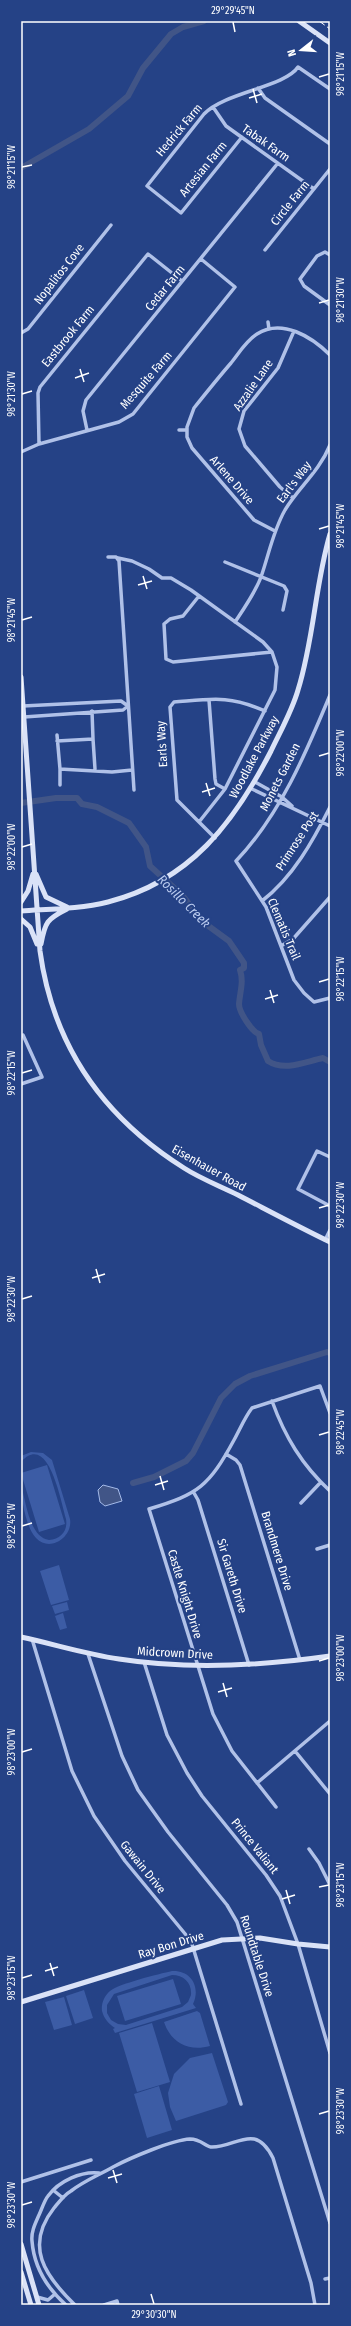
<svg xmlns="http://www.w3.org/2000/svg" width="351" height="2326" font-family="'Fira Sans Condensed',sans-serif">
<rect width="100%" height="100%" fill="#254286"/>
<path fill="#3c5ca5" fill-rule="evenodd" d="M31,1452L43,1453L52,1460L70,1519C73,1537 50,1553 36,1538C26,1528 21,1498 21,1485C26,1501 29,1537 49,1540C61,1539 68,1531 66,1519C61,1503 49,1431 21,1462V1456Z
M47,1465L65,1524L39,1532L21,1473Z
M59,1565L69,1600L51,1605L40,1571Z
M67,1602L69,1610L55,1614L52,1606Z
M63,1613L67,1628L60,1630L55,1616Z
M172,1971C191,1970 201,1987 193,2004L196,2008L115,2033L113,2029L115,2028C109,2024 104,2019 102,2011C101,2004 104,1996 110,1991C118,1984 159,1974 172,1971ZM172,1975C184,1975 192,1983 191,1995L188,2002L182,2007L126,2025L118,2024L111,2020L107,2013V2005L114,1994Z
M173,1979L181,2004L125,2021L117,1996Z
M84,1990L93,2018L75,2024L66,1996Z
M64,1997L72,2025L54,2030L45,2002Z
M197,2011L200,2013L210,2046C189,2052 171,2043 164,2022Z
M152,2023L170,2082L137,2092L119,2033Z
M212,2053L228,2102L226,2105L176,2121L170,2107L168,2093L174,2074L190,2058Z
M159,2086L172,2130L147,2138L134,2094Z"/>
<path fill="#415587" stroke="#a4bae9" d="M103,1485L118,1489L122,1501L105,1506L100,1502L98,1490Z"/>
<g fill="none" stroke-linecap="round" stroke-linejoin="round">
<path stroke="#415587" stroke-width="6" d="M21,168L89,129L128,96L143,68L171,34L183,27L204,21
M21,803L56,798H77L82,804L97,807L129,823L146,847L150,866L183,896L203,922L229,941L244,963V968L240,970C244,982 240,991 239,1004C239,1012 252,1032 259,1034L261,1045L268,1061C285,1072 307,1061 323,1058L330,1062
M133,1483L154,1477L186,1461L193,1453L221,1398L235,1384L250,1376L327,1352L330,1353"/>
<path stroke="#b0c1e8" stroke-width="3.5" d="M258,88L265,98L330,144
M213,107L226,126L314,189
M242,137L181,213L147,186L204,114C225,92 285,87 298,67L330,89
M265,250L330,169
M330,255L325,252L317,256L300,279L304,286L330,305
M268,322L269,329
M21,333L28,329L111,225
M87,430L83,411L86,400L278,163
M179,430H187
M39,444L38,393L40,387L148,254L182,281
M21,452L39,444L119,422L133,414L235,287L201,259
M293,498L280,487L245,446L239,429L244,411L278,368L294,331
M275,531L254,520L192,448L187,437V427L194,408C206,393 218,378 231,363C239,353 246,341 257,334C282,318 312,337 330,355
M108,557H116L119,561L134,790
M118,558L132,561L149,569L162,578H171L191,590L263,642L272,652L277,667L275,690L225,789L199,822L215,838
M225,562L284,586L287,591L283,610
M199,596L183,616L170,619L164,624L166,659L173,662L272,652
M235,622C245,607 255,593 261,577C269,554 273,531 285,510C299,487 319,472 330,445
M330,695C306,753 280,815 236,861L266,907L294,980L304,993L314,1002L330,998
M209,700L215,779L216,784L225,789
M23,706L121,701L128,706L123,710L24,717
M57,735L60,769
M93,739L95,769
M57,741L93,739L92,711
M255,782L282,797L292,806
M60,785V769L112,772L132,770
M252,789L330,826
M199,822L177,800L170,707L174,702C212,699 229,695 265,711
M262,901C293,877 313,841 330,807
M281,946L293,939L330,897
M21,1084L42,1077L23,1035
M330,1157L317,1151L298,1189L330,1206
M325,1240L330,1230
M272,1401C285,1437 302,1465 330,1491
M226,1454L236,1460L240,1465L300,1660
M194,1493L198,1500L249,1665
M301,1503L321,1482
M317,1549L330,1545
M32,1639L72,1771L94,1816L125,1861L191,1941L241,2104
M88,1654L122,1756L138,1790L168,1832L227,1905L237,1922L330,2223
M144,1662L167,1735L187,1773L202,1796L266,1875L280,1896L298,1944L330,2053
M295,1751L330,1794
M257,1783L330,1721
M276,1807L232,1751L213,1714L149,1509C199,1494 209,1486 234,1440C240,1429 245,1417 252,1408L320,1386L330,1413
M309,1849L319,1863L330,1885
M21,2182L91,2160
M53,2190L63,2198
M325,2279L330,2278
M37,2297L48,2300L55,2294
M66,2305C47,2288 34,2267 32,2241C31,2232 35,2224 39,2215C42,2209 44,2201 48,2196C59,2181 81,2171 99,2173
M75,2305C45,2276 24,2246 54,2208C59,2202 64,2195 71,2191C84,2181 99,2175 113,2167C130,2158 172,2140 190,2139C201,2139 206,2147 212,2147C237,2147 255,2122 273,2158L311,2283L315,2305
M104,2305L117,2301L118,2305"/>
<path stroke="#dae2f7" stroke-width="5" d="M299,21L330,43
M21,677L40,951C53,1046 103,1117 184,1168C201,1179 220,1186 238,1195C269,1211 299,1227 330,1242
M36,874L46,897L67,907
M21,902L28,891L33,874
M21,911C50,909 80,909 108,902C190,881 234,823 271,751C280,732 292,711 298,690C314,639 315,585 330,534
M21,919L30,927L37,944
M41,944C45,922 47,919 67,909
M21,1637C54,1644 85,1654 119,1659C189,1670 260,1666 330,1656
M21,2002L222,1940L260,1938L298,1944L330,1947
M21,2244L39,2305
M21,2272L31,2305"/>
<path stroke="#fff" stroke-width="1" stroke-dasharray="7 3" stroke-linecap="butt" d="M319,21L330,29"/>
</g>
<path fill="none" stroke="#fff" stroke-width="1.5" d="M233,22L235,32M319,77L329,74M253,89L257,103M249,98L262,94M22,167L32,165M319,303L329,300M80,369L84,382M75,378L89,373M22,394L32,391M319,529L329,526M143,576L147,589M138,585L152,581M22,620L32,617M319,756L329,753M206,783L210,796M202,792L215,788M22,847L32,844M319,982L329,979M270,990L274,1003M265,999L278,995M22,1073L32,1070M319,1208L329,1205M96,1269L100,1283M92,1278L105,1274M22,1299L32,1296M319,1435L329,1432M160,1476L164,1490M155,1485L168,1481M22,1526L32,1523M319,1661L329,1658M223,1683L227,1697M218,1692L232,1688M22,1752L32,1749M319,1887L329,1885M286,1890L290,1904M282,1899L295,1895M50,1963L54,1976M45,1971L58,1967M22,1978L32,1975M319,2114L329,2111M113,2170L117,2183M108,2178L122,2174M22,2205L32,2202M151,2294L154,2304"/>
<g text-anchor="middle" dominant-baseline="central" stroke-width="4" stroke-linejoin="round" paint-order="stroke">
<g font-size="12" fill="#fff" stroke="#254286">
<text transform="translate(179 130) rotate(-50)">Hedrick Farm</text>
<text transform="translate(266 143) rotate(35)">Tabak Farm</text>
<text transform="translate(203 169) rotate(-51)">Artesian Farm</text>
<text transform="translate(290 203) rotate(-51)">Circle Farm</text>
<text transform="translate(59 274) rotate(-52)">Nopalitos Cove</text>
<text transform="translate(165 288) rotate(-51)">Cedar Farm</text>
<text transform="translate(68 336) rotate(-51)">Eastbrook Farm</text>
<text transform="translate(146 380) rotate(-49)">Mesquite Farm</text>
<text transform="translate(253 385) rotate(-55)">Azzalie Lane</text>
<text transform="translate(232 480) rotate(49)">Arlene Drive</text>
<text transform="translate(294 482) rotate(-53)">Earl's Way</text>
<text transform="translate(162 744) rotate(-93)">Earls Way</text>
<text transform="translate(254 757) rotate(-62)">Woodlake Parkway</text>
<text transform="translate(280 777) rotate(-63)">Monets Garden</text>
<text transform="translate(297 841) rotate(-57)">Primrose Post</text>
<text transform="translate(284 929) rotate(67)">Clematis Trail</text>
<text transform="translate(209 1168) rotate(29)">Eisenhauer Road</text>
<text transform="translate(277 1551) rotate(73)">Brandmere Drive</text>
<text transform="translate(232 1576) rotate(73)">Sir Gareth Drive</text>
<text transform="translate(185 1594) rotate(73)">Castle Knight Drive</text>
<text transform="translate(175 1653) rotate(3)">Midcrown Drive</text>
<text transform="translate(255 1846) rotate(51)">Prince Valiant</text>
<text transform="translate(143 1867) rotate(51)">Gawain Drive</text>
<text transform="translate(171 1945) rotate(-17)">Ray Bon Drive</text>
<text transform="translate(257 1956) rotate(72)">Roundtable Drive</text>
</g>
<g font-size="13" font-style="italic" fill="#bbccf0" stroke="#254286">
<text transform="translate(184 901) rotate(45)">Rosillo Creek</text>
</g>
</g>
<rect width="351" height="2326" fill="none" stroke="#254286" stroke-width="44"/>
<g transform="translate(301 50) rotate(253)" stroke="#254286" stroke-width="3" paint-order="stroke">
<path d="M0-3L7 15L0 10L-7 15Z" fill="#ffffff"/>
<text y="-6" font-size="11" font-weight="bold" text-anchor="middle" fill="#ffffff">N</text>
</g>
<rect x="22" y="22" width="307" height="2282" fill="none" stroke="#fff" stroke-width="1.5"/>
<g font-size="10" text-anchor="middle" fill="#fff">
<text x="233" y="14">29°29'45"N</text>
<text transform="translate(340 74) rotate(-90)" y="4">98°21'15"W</text>
<text transform="translate(11 167) rotate(-90)" y="4">98°21'15"W</text>
<text transform="translate(340 300) rotate(-90)" y="4">98°21'30"W</text>
<text transform="translate(11 394) rotate(-90)" y="4">98°21'30"W</text>
<text transform="translate(340 526) rotate(-90)" y="4">98°21'45"W</text>
<text transform="translate(11 620) rotate(-90)" y="4">98°21'45"W</text>
<text transform="translate(340 753) rotate(-90)" y="4">98°22'00"W</text>
<text transform="translate(11 847) rotate(-90)" y="4">98°22'00"W</text>
<text transform="translate(340 979) rotate(-90)" y="4">98°22'15"W</text>
<text transform="translate(11 1073) rotate(-90)" y="4">98°22'15"W</text>
<text transform="translate(340 1205) rotate(-90)" y="4">98°22'30"W</text>
<text transform="translate(11 1299) rotate(-90)" y="4">98°22'30"W</text>
<text transform="translate(340 1432) rotate(-90)" y="4">98°22'45"W</text>
<text transform="translate(11 1526) rotate(-90)" y="4">98°22'45"W</text>
<text transform="translate(340 1658) rotate(-90)" y="4">98°23'00"W</text>
<text transform="translate(11 1752) rotate(-90)" y="4">98°23'00"W</text>
<text transform="translate(340 1885) rotate(-90)" y="4">98°23'15"W</text>
<text transform="translate(11 1978) rotate(-90)" y="4">98°23'15"W</text>
<text transform="translate(340 2111) rotate(-90)" y="4">98°23'30"W</text>
<text transform="translate(11 2205) rotate(-90)" y="4">98°23'30"W</text>
<text x="154" y="2318">29°30'30"N</text>
</g>
</svg>
